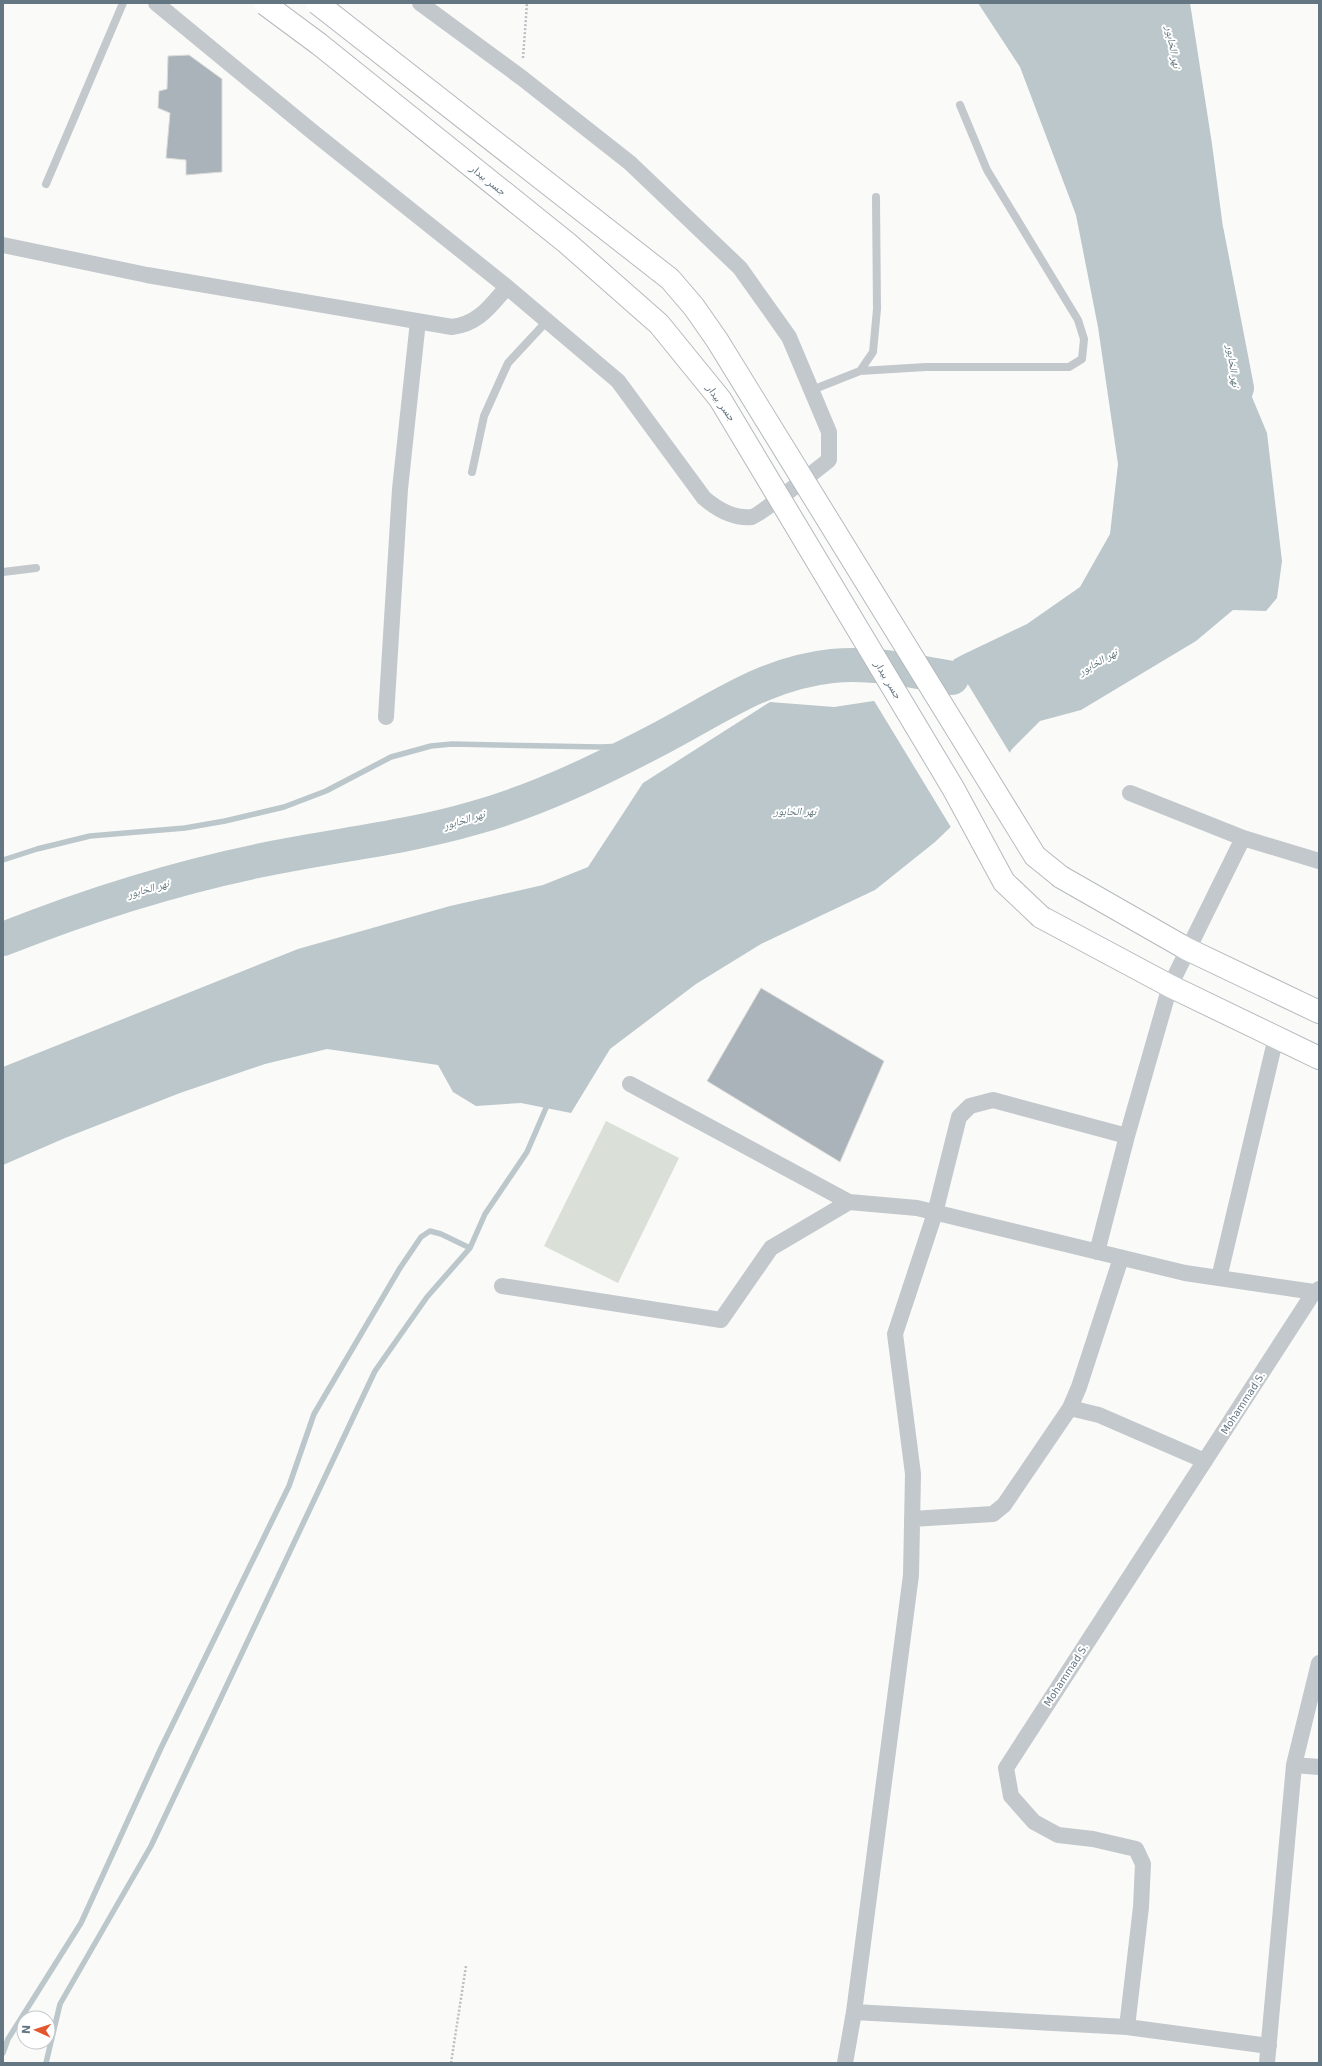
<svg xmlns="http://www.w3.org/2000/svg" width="1322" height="2066" font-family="'DejaVu Sans','Noto Naskh Arabic',sans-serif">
<rect width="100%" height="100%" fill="#fafaf8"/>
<path fill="#dadfd7" d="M606,1121L679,1158L618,1283L544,1246Z"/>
<path fill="#bbc7cb" d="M978,3H1190L1212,144L1227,258L1209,294L1267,433L1282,561L1277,598L1266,611L1233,610L1196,641L1081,710L1040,721L1012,749L982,797L935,842L875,890L761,944L696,984L610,1049L571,1113L521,1103L476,1106L453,1092L438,1065L327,1049L265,1064L180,1093L65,1138L3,1165V1067L298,949L450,906L543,885L588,867L643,783L770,702L834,707L880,700L962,655L1027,624L1080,587L1110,534L1118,464L1098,327L1076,215L1020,67Z"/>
<path fill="#fafaf8" d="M952,658L1011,755L983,798L952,829L873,699L879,698Z"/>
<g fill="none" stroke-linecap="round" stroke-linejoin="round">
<path stroke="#bbc7cb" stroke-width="5.5" d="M3,860L37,849L90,836L185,828L225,821L284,807L326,791L391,757L431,746L452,744L601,747L648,745
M3,2053L8,2039L81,1923L161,1748L289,1486L314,1414L400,1268L421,1237L430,1231L441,1234L470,1248
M46,2063L60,2004L151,1846L375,1371L427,1297L470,1248L485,1214L527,1152L549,1101"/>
<path stroke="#bbc7cb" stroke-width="34" d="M1207,233L1237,388
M3,939C91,904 184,875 277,857C343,844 409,837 474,818C539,800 602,769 663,737C720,707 766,673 832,666C874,662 911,671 952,678"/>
</g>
<path fill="#aab3b9" stroke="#dcdcda" d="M189,55L222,79V172L186,175V160L166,158L170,113L158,108L159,91L167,89L168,56Z
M761,988L884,1061L840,1162L707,1081Z"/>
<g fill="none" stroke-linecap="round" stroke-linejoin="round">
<g stroke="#b5babe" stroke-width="24">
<path id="primary" d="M1061,877L1187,949L1319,1012
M1041,917L1170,986L1319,1058"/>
</g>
<path stroke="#bbbfc2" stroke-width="2.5" stroke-dasharray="2 2" stroke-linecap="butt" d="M523,58L527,3
M451,2063L466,1966"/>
<path stroke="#c3c8cc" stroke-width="8" d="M46,184L123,3
M860,371L873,352L877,309L876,197
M812,390L860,371L926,367H1069L1082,359L1084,339L1078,320L987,170L960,105
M472,472L484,416L508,363L547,321
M3,572L36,568"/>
<path stroke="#c3c8cc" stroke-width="16" d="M156,3L314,133L507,287L618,381L704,498C717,509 733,519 752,517C758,516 819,468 829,460V432L789,337L740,268L630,163L522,78L420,3
M3,245L147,275L452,327C479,324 491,305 507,287
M386,717L400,489L418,321
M1130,793L1243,838L1319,861
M630,1084L849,1202
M1097,1252L1127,1136L1170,986L1243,838
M1121,1258L1079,1387L1070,1408L1099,1415L1205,1461
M1219,1278L1276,1037
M502,1286L721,1320L771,1248L849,1202L917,1208L1185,1273L1314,1292
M912,1519L993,1514L1004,1505L1070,1408
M1294,1765L1319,1663
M854,2012L1127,2027L1269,2046
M1127,2027L1141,1907L1143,1864L1136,1849L1093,1839L1058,1835L1034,1822L1011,1796L1006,1768L1314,1292L1319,1289
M845,2063L854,2012L911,1575L913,1474L895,1334L935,1213L959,1117L970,1106L993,1100L1127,1136
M1267,2063L1294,1765L1319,1767"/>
<use href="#primary" stroke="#fff" stroke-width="22"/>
<g stroke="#b5babe" stroke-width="24" stroke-linecap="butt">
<path id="primary-bridge" d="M317,3L670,279L694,307L717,340L1035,856L1061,877
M265,4L319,44L567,243L659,324L720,399L953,788L1004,882L1041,917"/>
</g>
<use href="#primary-bridge" stroke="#fff" stroke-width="22"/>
</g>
<g text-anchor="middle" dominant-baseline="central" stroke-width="4" stroke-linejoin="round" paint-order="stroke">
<g font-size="10" fill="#657683" stroke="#fff">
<text transform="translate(488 180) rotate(39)">جسر بيدار</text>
<text transform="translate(721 403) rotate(55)">جسر بيدار</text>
<text transform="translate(888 680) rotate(59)">جسر بيدار</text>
<text transform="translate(1243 1403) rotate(-57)">Mohammad S.</text>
<text transform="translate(1066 1675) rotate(-57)">Mohammad S.</text>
</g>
<g font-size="11" font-style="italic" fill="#60757c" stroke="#fff">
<text transform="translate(1173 47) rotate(79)">نهر الخابور</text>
<text transform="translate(1233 366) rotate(82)">نهر الخابور</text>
<text transform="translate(1098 662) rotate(-30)">نهر الخابور</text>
<text x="795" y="811">نهر الخابور</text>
<text transform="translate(464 820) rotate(-17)">نهر الخابور</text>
<text transform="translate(148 889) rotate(-16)">نهر الخابور</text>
</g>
</g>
<rect width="1322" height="2066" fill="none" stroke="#657683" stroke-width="8"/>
<g transform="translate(36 2030) rotate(273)"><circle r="19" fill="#ffffff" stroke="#c1c8cd"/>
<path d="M0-3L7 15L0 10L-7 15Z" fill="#e4572e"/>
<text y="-6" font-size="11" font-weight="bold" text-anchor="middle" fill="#657683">N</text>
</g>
</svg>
